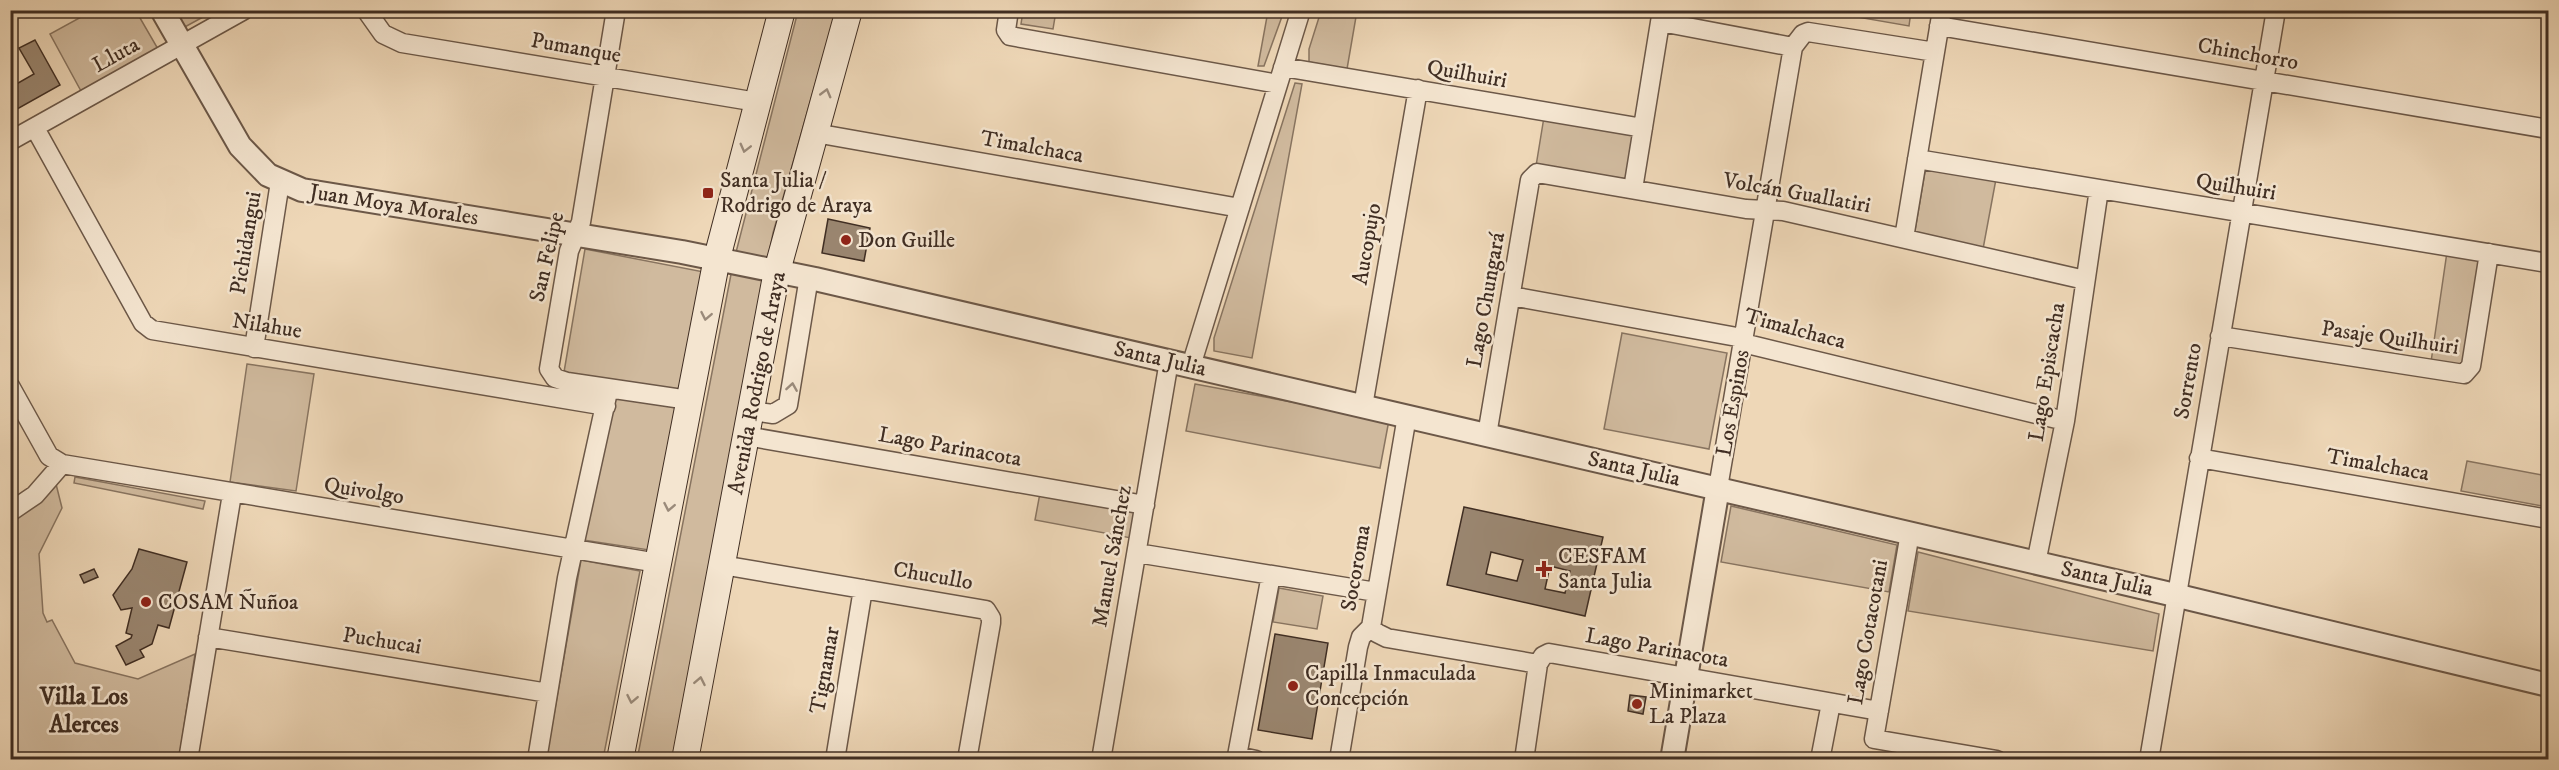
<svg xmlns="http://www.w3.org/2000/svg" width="2559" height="770" font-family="'IM FELL DW Pica',serif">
<rect width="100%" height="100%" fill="#eed7b7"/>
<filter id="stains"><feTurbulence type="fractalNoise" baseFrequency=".00333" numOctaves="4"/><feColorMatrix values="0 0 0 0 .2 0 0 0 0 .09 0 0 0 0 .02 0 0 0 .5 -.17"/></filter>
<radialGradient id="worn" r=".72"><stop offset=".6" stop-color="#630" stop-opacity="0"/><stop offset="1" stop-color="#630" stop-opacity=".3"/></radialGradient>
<path fill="#d0ba9e" stroke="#887460" stroke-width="1.5" d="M1835,10H1911V11L1909,26L1834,13Z
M92,11H136L158,49L81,91L50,34Z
M173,11H214L183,28Z
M798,11H836L773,233L673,759L637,760L733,264Z
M1023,11H1056L1053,29L1021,24Z
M1268,11H1284L1264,66H1258Z
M1321,11H1357L1347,69L1309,62V49Z
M1295,83L1302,84L1252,358L1214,351V338Z
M1544,117L1634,132L1627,179L1536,166Z
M1926,166L1996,179L1983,249L1914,236Z
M585,249L704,272L649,550L583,540L619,381L564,372Z
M2447,252L2481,257L2464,367L2431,362Z
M1622,333L1727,353L1709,449L1604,429Z
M247,364L314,374L296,491L230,482Z
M1195,384L1389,420L1380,468L1186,431Z
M2467,461L2548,476V507L2461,491Z
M75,477L205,501L203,509L74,483Z
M56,484L62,508L39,554L43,613L47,622L52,620L75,663L138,679L195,654L179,759H11L10,515Z
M1040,493L1137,511L1131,538L1035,520Z
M1731,506L1897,545L1889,592L1721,562Z
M1918,552L2159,614L2153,651L1908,611Z
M581,560L640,571L603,759L546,760Z
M1279,588L1323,596L1317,629L1273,622Z"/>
<path fill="#9a8670" stroke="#402e23" stroke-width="1.5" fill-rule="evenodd" d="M35,40L60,85L10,113V82L13,86L34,74L19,48Z
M828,219L870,228L864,261L822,253Z
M1464,507L1603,537L1585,616L1447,585ZM1491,552L1523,560L1517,581L1486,574ZM1550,566L1570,571L1565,593L1545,589Z
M139,549L187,562L169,628L158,625L152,644L140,650L144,657L126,665L116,646L131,638L132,635L126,633L132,608L121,610L113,595L132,569Z
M94,569L98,577L84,583L80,575Z
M1275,634L1328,643L1312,739L1258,730Z
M1630,695L1646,697L1643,714L1628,711Z"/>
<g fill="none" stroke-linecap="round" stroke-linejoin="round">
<g stroke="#6c5848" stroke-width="21">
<path id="minor" d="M366,10L383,34L402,43L757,102
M616,10L581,222L569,251L549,369L555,378L567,382L689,400
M1009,10L1006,30L1010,36L1278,84
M1661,22L1793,47
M1939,26L2548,129
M1283,67L1643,128
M35,128L143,323L152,330L606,406
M815,133L1240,208
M10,141L244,10
M1917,159L2548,263
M1633,189L1662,10
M1904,238L1942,10
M1511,296L1737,337L1743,343L2065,421
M2220,336L2464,374L2471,366L2489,253
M254,348L280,182
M1191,366L1301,10
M10,386L49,456L62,464L658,563
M1363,406L1418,89
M751,411L773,414L788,405L809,277
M1487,435L1530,180L1537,173L1746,209L1783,211L2085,280
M746,436L1145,505
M2199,458L2548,519
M1718,488L1793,47L1803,34L1808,32L1935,52
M10,512L35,495L62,464
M1910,533L1874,739L1997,760
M1137,553L1376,592
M2036,563L2065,421L2099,189
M722,565L986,610L991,618V623L967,760
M1371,627L1377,633L1387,638L1538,664
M208,637L548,693
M188,760L232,494
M537,760L567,578L607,396
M835,760L863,589
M1101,760L1169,361
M1256,760L1237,756L1271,575
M1339,760L1358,647L1361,637L1371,627L1407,416
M1524,760L1538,664L1543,656L1549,653L1879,711
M1820,760L1831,703
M2149,760L2276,10"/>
</g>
<g stroke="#6c5848" stroke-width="26">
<path id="tertiary" d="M162,10L240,146L268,175L302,190L682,252L815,279L2162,592L2548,685
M1672,760L1718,488"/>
</g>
<g stroke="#402e23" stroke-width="28">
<path id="secondary" d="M620,760L717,258L782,10
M685,760L777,271L849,10"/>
</g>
<use href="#minor" stroke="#f4e5d0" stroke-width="18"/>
<use href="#tertiary" stroke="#f4e5d0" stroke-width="22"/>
<use href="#secondary" stroke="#f4e5d0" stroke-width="26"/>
</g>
<defs><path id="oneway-chevron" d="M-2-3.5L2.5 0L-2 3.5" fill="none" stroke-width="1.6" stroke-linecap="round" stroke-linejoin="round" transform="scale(1.5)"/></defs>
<g stroke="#9a8a7a">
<use href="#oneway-chevron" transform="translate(826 93) rotate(-75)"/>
<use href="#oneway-chevron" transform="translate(745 148) rotate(104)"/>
<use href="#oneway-chevron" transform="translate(706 316) rotate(101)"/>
<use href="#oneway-chevron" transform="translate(792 387) rotate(-81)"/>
<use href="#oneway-chevron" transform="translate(669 507) rotate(101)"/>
<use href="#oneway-chevron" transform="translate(700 681) rotate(-79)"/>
<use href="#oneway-chevron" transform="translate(632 699) rotate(101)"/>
</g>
<g fill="#8f2418" stroke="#f4e5d0" stroke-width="2">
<rect x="702" y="187" width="12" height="12" rx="3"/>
<circle cx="846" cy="240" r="6"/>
<path d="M1541 560h6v6h6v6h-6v6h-6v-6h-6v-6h6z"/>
<circle cx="146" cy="602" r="6"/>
<circle cx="1293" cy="686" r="6"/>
<circle cx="1637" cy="704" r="6"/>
</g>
<g text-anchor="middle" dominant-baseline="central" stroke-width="5" stroke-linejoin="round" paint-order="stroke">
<g font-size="22" fill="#402e23" stroke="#f4e5d0">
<text transform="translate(576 48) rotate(10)">Pumanque</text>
<text transform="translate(2248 54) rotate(10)">Chinchorro</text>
<text transform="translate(116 55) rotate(-29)">Lluta</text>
<text transform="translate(1467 74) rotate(10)">Quilhuiri</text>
<text transform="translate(1032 147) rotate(10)">Timalchaca</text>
<text transform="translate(2236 187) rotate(9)">Quilhuiri</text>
<text transform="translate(1797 193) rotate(10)">Volcán Guallatiri</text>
<text transform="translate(394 205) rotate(9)">Juan Moya Morales</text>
<text transform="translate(246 243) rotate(-81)">Pichidangui</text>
<text transform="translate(1367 244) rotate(-80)">Aucopujo</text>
<text transform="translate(547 257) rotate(-77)">San Felipe</text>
<text transform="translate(1486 300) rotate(-80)">Lago Chungará</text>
<text transform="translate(267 326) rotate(9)">Nilahue</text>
<text transform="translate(1795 329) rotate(15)">Timalchaca</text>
<text transform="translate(2390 338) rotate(8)">Pasaje Quilhuiri</text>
<text transform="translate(1160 359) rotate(13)">Santa Julia</text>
<text transform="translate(2047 372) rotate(-81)">Lago Episcacha</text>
<text transform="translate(2188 381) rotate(-80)">Sorrento</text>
<text transform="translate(757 383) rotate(-79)">Avenida Rodrigo de Araya</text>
<text transform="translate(1733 403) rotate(-80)">Los Espinos</text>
<text transform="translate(950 447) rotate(10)">Lago Parinacota</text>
<text transform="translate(2378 465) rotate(10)">Timalchaca</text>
<text transform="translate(1634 469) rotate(13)">Santa Julia</text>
<text transform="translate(364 491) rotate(9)">Quivolgo</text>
<text transform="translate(1112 556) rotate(-80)">Manuel Sánchez</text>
<text transform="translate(1356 568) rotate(-80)">Socoroma</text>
<text transform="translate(933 576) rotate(10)">Chucullo</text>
<text transform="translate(2107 579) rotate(13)">Santa Julia</text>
<text transform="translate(1868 632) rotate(-80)">Lago Cotacotani</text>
<text transform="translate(382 641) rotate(9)">Puchucai</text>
<text transform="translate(1657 648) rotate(10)">Lago Parinacota</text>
<text transform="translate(825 670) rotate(-80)">Tignamar</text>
</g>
<g font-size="22" fill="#402e23" stroke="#f4e5d0" text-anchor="start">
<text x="720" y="180">Santa Julia /<tspan x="720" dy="25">Rodrigo de Araya</tspan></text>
<text x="858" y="240">Don Guille</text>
<text x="1558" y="556">CESFAM<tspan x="1558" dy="25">Santa Julia</tspan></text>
<text x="158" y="602">COSAM Ñuñoa</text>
<text x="1305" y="673">Capilla Inmaculada<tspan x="1305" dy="25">Concepción</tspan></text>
<text x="1649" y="691">Minimarket<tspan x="1649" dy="25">La Plaza</tspan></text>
</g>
<g font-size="24" font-weight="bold" fill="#402e23" stroke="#f4e5d0">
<text x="84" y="697">Villa Los<tspan x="84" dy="28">Alerces</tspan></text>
</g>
</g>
<rect width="2559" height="770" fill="none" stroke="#eed7b7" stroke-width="36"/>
<rect x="12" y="12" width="2535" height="746" fill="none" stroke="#402e23" stroke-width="3"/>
<rect x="18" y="18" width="2523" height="734" fill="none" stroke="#402e23" stroke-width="1.5"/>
<rect width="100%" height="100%" filter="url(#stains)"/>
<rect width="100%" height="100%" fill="url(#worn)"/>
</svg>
